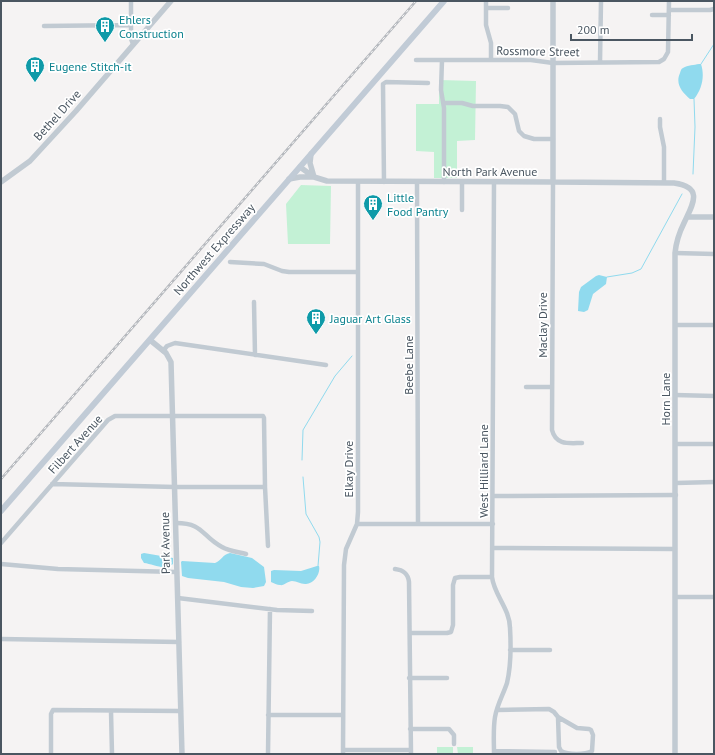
<svg xmlns="http://www.w3.org/2000/svg" width="715" height="755" font-family="'PT Sans',sans-serif">
<rect width="100%" height="100%" fill="#f5f3f3"/>
<path fill="#c3f1d5" d="M439,80L476,81L475,140L457,141V178H434V152L416,151V104H439Z
M301,185L331,186L330,244H288L286,204Z
M437,747H453V754H437Z
M457,747H473V754H458Z"/>
<path fill="#90daee" d="M699,64H701C705,76 702,89 694,99H690C682,92 675,84 680,73C681,70 681,69 683,68C688,65 694,65 699,64Z
M599,275L607,277L606,284L593,294L588,310L584,312L578,311L579,292L581,287L596,276Z
M144,553L173,558V564C165,571 153,564 144,563L141,558V554Z
M230,553L252,558L264,567L266,582L264,586L253,588L241,587L224,582L188,578L182,576L181,562L182,561L215,563C221,561 223,554 230,553Z
M317,566H319C321,574 313,585 305,584C300,584 297,581 292,581C288,581 284,586 280,585C277,585 274,583 271,582V571L274,570L301,571Z"/>
<g fill="none" stroke-linecap="round" stroke-linejoin="round">
<path stroke="#90daee" stroke-width="1" d="M701,64L714,44
M693,174L695,127L694,99
M607,277L632,273L641,269L682,194
M302,460L303,430L335,376L352,356
M303,477L306,514L319,537L320,542L318,566"/>
<path stroke="#c1cad2" stroke-width="4.5" d="M131,1V39L133,44
M486,1V25L491,43V60
M486,8H508
M669,10H710L714,9
M652,15H669
M44,26L131,25
M416,60H531L553,63L659,62L664,59L668,52L669,1
M442,60L441,90L444,108V182
M600,62L601,1
M444,103H462L473,106H500L508,107L515,114L519,131L524,136L534,139H553
M660,119V127L664,147V182
M384,182L383,84L386,82L428,83
M417,182L418,524
M462,182V210
M494,182L492,577C494,595 510,609 510,628C511,645 511,666 507,683C503,695 497,705 495,717C493,729 494,742 494,754
M553,182L552,430C556,446 570,443 582,443
M675,253L714,254
M230,262L264,264L282,271L289,272H358
M254,302L255,355
M676,325H714
M163,351L167,346L175,343L326,365
M526,387H552
M675,395L714,396
M676,444H714
M676,483L714,482
M52,484L175,487H265
M493,496L676,495
M176,523C204,523 201,536 222,547C229,551 238,552 246,554
M357,524H493
M1,543L108,420L115,416H263L264,418L265,487L268,546
M492,548L675,549
M1,564L58,569L177,572
M395,569C403,570 408,573 409,582L411,754
M675,597H714
M178,598L277,610L312,611
M410,633H447L451,632L453,625V585L455,578L460,577H492
M1,639L179,642
M510,650H550
M409,678H447
M497,710L549,709L554,712L558,717
M111,711L112,754
M268,715H343
M558,717L577,728L589,729L591,730L593,735L592,751C585,755 568,755 561,751L559,747Z
M410,729H449L454,735V744
M343,750H410
M494,751L555,752
M51,754V714L53,710L181,711
M268,754L270,609
M343,754L344,565L346,549L357,524L358,512V182"/>
<path stroke="#c1cad2" stroke-width="5.5" d="M300,167L314,177L327,181L553,182V1
M289,179L300,177H314L310,163L311,154
M1,182L30,161L76,111L171,1
M553,182L674,183C704,187 693,204 684,223C679,233 676,243 675,253V754
M687,217H714
M150,340L166,353L171,362L182,754"/>
<path stroke="#c1cbd6" stroke-width="6" d="M1,511L444,1"/>
<g stroke="#b5b8bd" stroke-width="2.5">
<path id="rail" d="M1,479L416,1"/>
</g>
<use href="#rail" stroke="#fff" stroke-width="1" stroke-dasharray="3" stroke-linecap="butt"/>
</g>
<defs>
<g id="building-pin" transform="scale(1)"><path d="M0 17L-7.5 6A9.5 9.5 0 1 1 7.5 6Z" fill="#0f9aa8" stroke="#fff"/><path d="M-4-6H4V6H1V3H-1V6H-4ZM-2.5-4.3h1.7v1.8h-1.7ZM.8-4.3h1.7v1.8H.8ZM-2.5-1h1.7V.8h-1.7ZM.8-1h1.7V.8H.8Z" fill="#fff"/></g>
</defs>
<g fill-rule="evenodd">
<use href="#building-pin" x="105" y="26"/>
<use href="#building-pin" x="35" y="66"/>
<use href="#building-pin" x="373" y="204"/>
<use href="#building-pin" x="316" y="318"/>
</g>
<g text-anchor="middle" dominant-baseline="central" stroke-width="3.5" stroke-linejoin="round" paint-order="stroke">
<g font-size="12" fill="#0d838f" stroke="#fff" text-anchor="start">
<text x="119" y="19">Ehlers<tspan x="119" dy="14">Construction</tspan></text>
<text x="49" y="66">Eugene Stitch-it</text>
<text x="387" y="197">Little<tspan x="387" dy="14">Food Pantry</tspan></text>
<text x="330" y="318">Jaguar Art Glass</text>
</g>
<g font-size="12" fill="#4a5661" stroke="#fff">
<text transform="translate(538 51) rotate(1)">Rossmore Street</text>
<text transform="translate(57 115) rotate(-48)">Bethel Drive</text>
<text x="490" y="171">North Park Avenue</text>
<text transform="translate(214 249) rotate(-49)">Northwest Expressway</text>
<text transform="translate(542 325) rotate(-90)">Maclay Drive</text>
<text transform="translate(408 365) rotate(-90)">Beebe Lane</text>
<text transform="translate(665 399) rotate(-90)">Horn Lane</text>
<text transform="translate(75 444) rotate(-48)">Filbert Avenue</text>
<text transform="translate(348 469) rotate(-90)">Elkay Drive</text>
<text transform="translate(483 471) rotate(-90)">West Hilliard Lane</text>
<text transform="translate(165 543) rotate(-91)">Park Avenue</text>
</g>
</g>
<rect width="715" height="755" fill="none" stroke="#4a5661" stroke-width="4"/>
<path d="M571 34v6h121v-6" fill="none" stroke="#4a5661" stroke-width="2"/>
<text x="577" y="34" font-size="12" fill="#4a5661" stroke="#ffffff" stroke-width="3" paint-order="stroke">200 m</text>
</svg>
